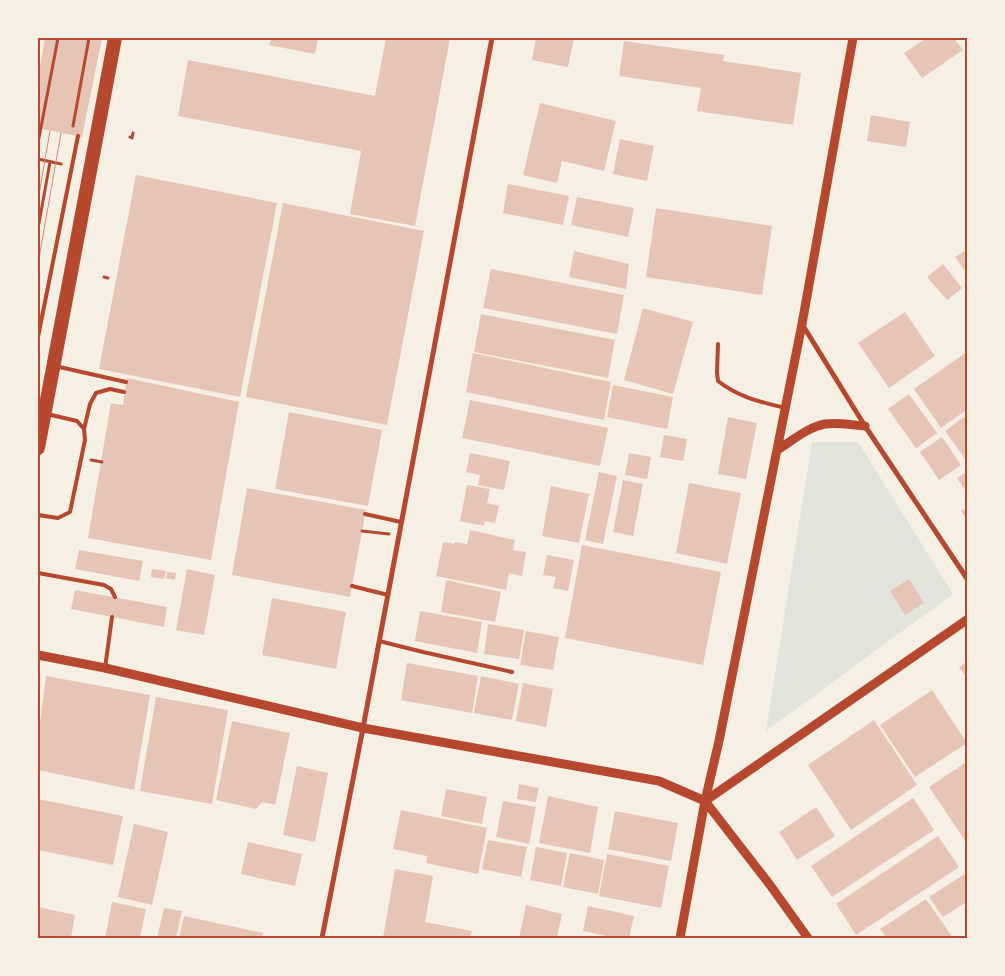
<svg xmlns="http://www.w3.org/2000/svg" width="1005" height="976" font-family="Ubuntu,sans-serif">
<rect width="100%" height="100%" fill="#f6efe4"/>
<path fill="#e2e4dc" d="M812,442H858L953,594L766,731Z"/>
<path fill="#e6c5b7" d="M45,38H102L82,137L38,128V78Z
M271,38H318L315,54L269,45Z
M386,38H450L415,226L350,214L361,151L178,116L188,60L375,96Z
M536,38H574L568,67L532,60Z
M927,38H954L963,50L922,78L904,53Z
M624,41L724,55L723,61L801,73L793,125L697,111L701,88L619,76Z
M540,103L616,121L604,171L562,161L557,183L523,175Z
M871,115L910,122L906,147L867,141Z
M620,139L654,146L647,181L613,174Z
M136,175L277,203L240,397L99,369Z
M508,184L569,196L563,225L503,213Z
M577,197L634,208L628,237L571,225Z
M283,203L424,231L387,425L246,397Z
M656,208L772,226L762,295L646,277Z
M968,249V275L955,257Z
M574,251L629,264L626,289L569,277Z
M943,264L962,288L947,300L927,277Z
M491,269L624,295L617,334L483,308Z
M643,308L693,322L673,394L624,380Z
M905,312L935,356L889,388L858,343Z
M481,314L615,340L608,378L474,352Z
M968,351V409L941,428L914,389Z
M473,353L611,382L604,420L466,392Z
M127,378L239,402L211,560L88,538L111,403L123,405Z
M613,385L673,397L667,429L607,417Z
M909,394L937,433L916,448L888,409Z
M470,400L608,428L600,466L462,438Z
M289,412L382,430L368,506L275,489Z
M968,414V463L945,431Z
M728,417L757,423L746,479L718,474Z
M664,435L687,439L683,461L660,457Z
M942,437L961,465L939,480L920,452Z
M470,453L510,461L504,490L478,485L480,475L466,472Z
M629,453L651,457L647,479L625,475Z
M968,471V494L957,478Z
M599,472L617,476L603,544L585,540Z
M623,480L643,484L633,536L613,532Z
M689,483L741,493L727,564L676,553Z
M467,485L490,489L487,503L499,506L495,523L485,521L484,526L460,521Z
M551,486L589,494L579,543L542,536Z
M247,488L366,510L350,597L232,575Z
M968,507V521L961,511Z
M470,530L515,540L513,550L526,552L522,576L509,573L506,590L436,576L443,542L455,544V542L467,544Z
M582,545L721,572L703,665L565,638Z
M79,550L143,561L139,581L75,569Z
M547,555L574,560L568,591L553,588L556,577L543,575Z
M152,569L166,571L164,579L151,577Z
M187,569L215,575L204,635L176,630Z
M167,572L176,573L175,580L166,578Z
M909,579L924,603L905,615L890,591Z
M446,580L501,592L495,622L441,612Z
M75,590L167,607L164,627L71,609Z
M272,598L346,612L336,669L262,655Z
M420,611L482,622L477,653L415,641Z
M488,624L524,630L519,659L484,654Z
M526,631L559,637L553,670L520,665Z
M968,661V679L959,667Z
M407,663L478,676L472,713L401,700Z
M46,676L150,695L134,790L38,770V739Z
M481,676L519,684L512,720L474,713Z
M523,683L553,689L546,727L516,721Z
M932,690L967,743L915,777L880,725Z
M156,697L228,710L212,804L140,791Z
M874,720L917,785L851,830L808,765Z
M232,721L290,733L275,805L262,802L256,809L216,800Z
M968,761V845L929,787Z
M297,766L328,773L315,842L283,835Z
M519,784L539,788L536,802L517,799Z
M446,789L487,797L482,824L441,816Z
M548,796L598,807L590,853L539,843Z
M913,798L934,830L832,897L811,866Z
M38,799L123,816L113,865L38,850Z
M503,801L536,807L529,844L496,837Z
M816,807L835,836L797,860L779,832Z
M401,810L487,828L478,874L426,863L427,856L393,849Z
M615,811L678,823L671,861L608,849Z
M134,824L168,832L152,905L118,897Z
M938,836L959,867L856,935L836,904Z
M488,840L527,847L521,877L482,869Z
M248,842L302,854L295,886L241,874Z
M536,847L567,853L561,886L530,880Z
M570,853L604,860L598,894L563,887Z
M607,854L669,866L661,908L599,896Z
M395,869L433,876L425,922L472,931L470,938H383Z
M968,872V901L943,917L929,897Z
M926,899L953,938H887L880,929Z
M112,902L146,909L140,938H105Z
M526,905L562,914L557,938H519Z
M588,906L634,916L629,938H616L583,931Z
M38,907L75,915L71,938H47L38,936Z
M164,908L182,911L176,938H157Z
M184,916L263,933L262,938H179Z"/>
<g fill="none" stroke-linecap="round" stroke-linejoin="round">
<path stroke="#b5482f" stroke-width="3" d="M73,126L89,38
M130,137L132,138L133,133
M38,143L58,38
M38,159L61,164
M39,223L50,162
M104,277L108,278
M91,460L102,462
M362,531L389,534
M38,603V607"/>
<path stroke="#b5482f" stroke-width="4" d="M38,337L78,136
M718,344L717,373L718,381C738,397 761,402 785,408
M55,366L126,382
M84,429L90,404L96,393L110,389L124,392
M365,514L401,522
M38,515L58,518L70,512L85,440L84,429L77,421L47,414
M38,573L104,585L111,589L115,597
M352,586L388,595
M379,641L423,652L512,672
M105,668L112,617"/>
<path stroke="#b5482f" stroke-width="5" d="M802,324L865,426L968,580
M322,938L363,728L492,38"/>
<path stroke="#b5482f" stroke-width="9" d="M777,450C792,441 808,427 825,424C838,422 852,425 865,426
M38,655L105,668L363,728L659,781L705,801L770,885L808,938
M705,801L968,619
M680,938L705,801L719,741L802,324L853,38"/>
<path stroke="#b5482f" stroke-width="14" d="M38,448L115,38"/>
<path stroke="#cf8b77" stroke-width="1" d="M38,200L50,131
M38,264L61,133"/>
</g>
<rect width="1005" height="976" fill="none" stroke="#f6efe4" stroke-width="78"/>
<rect x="39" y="39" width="927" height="898" fill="none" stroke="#b5482f" stroke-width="2"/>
</svg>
